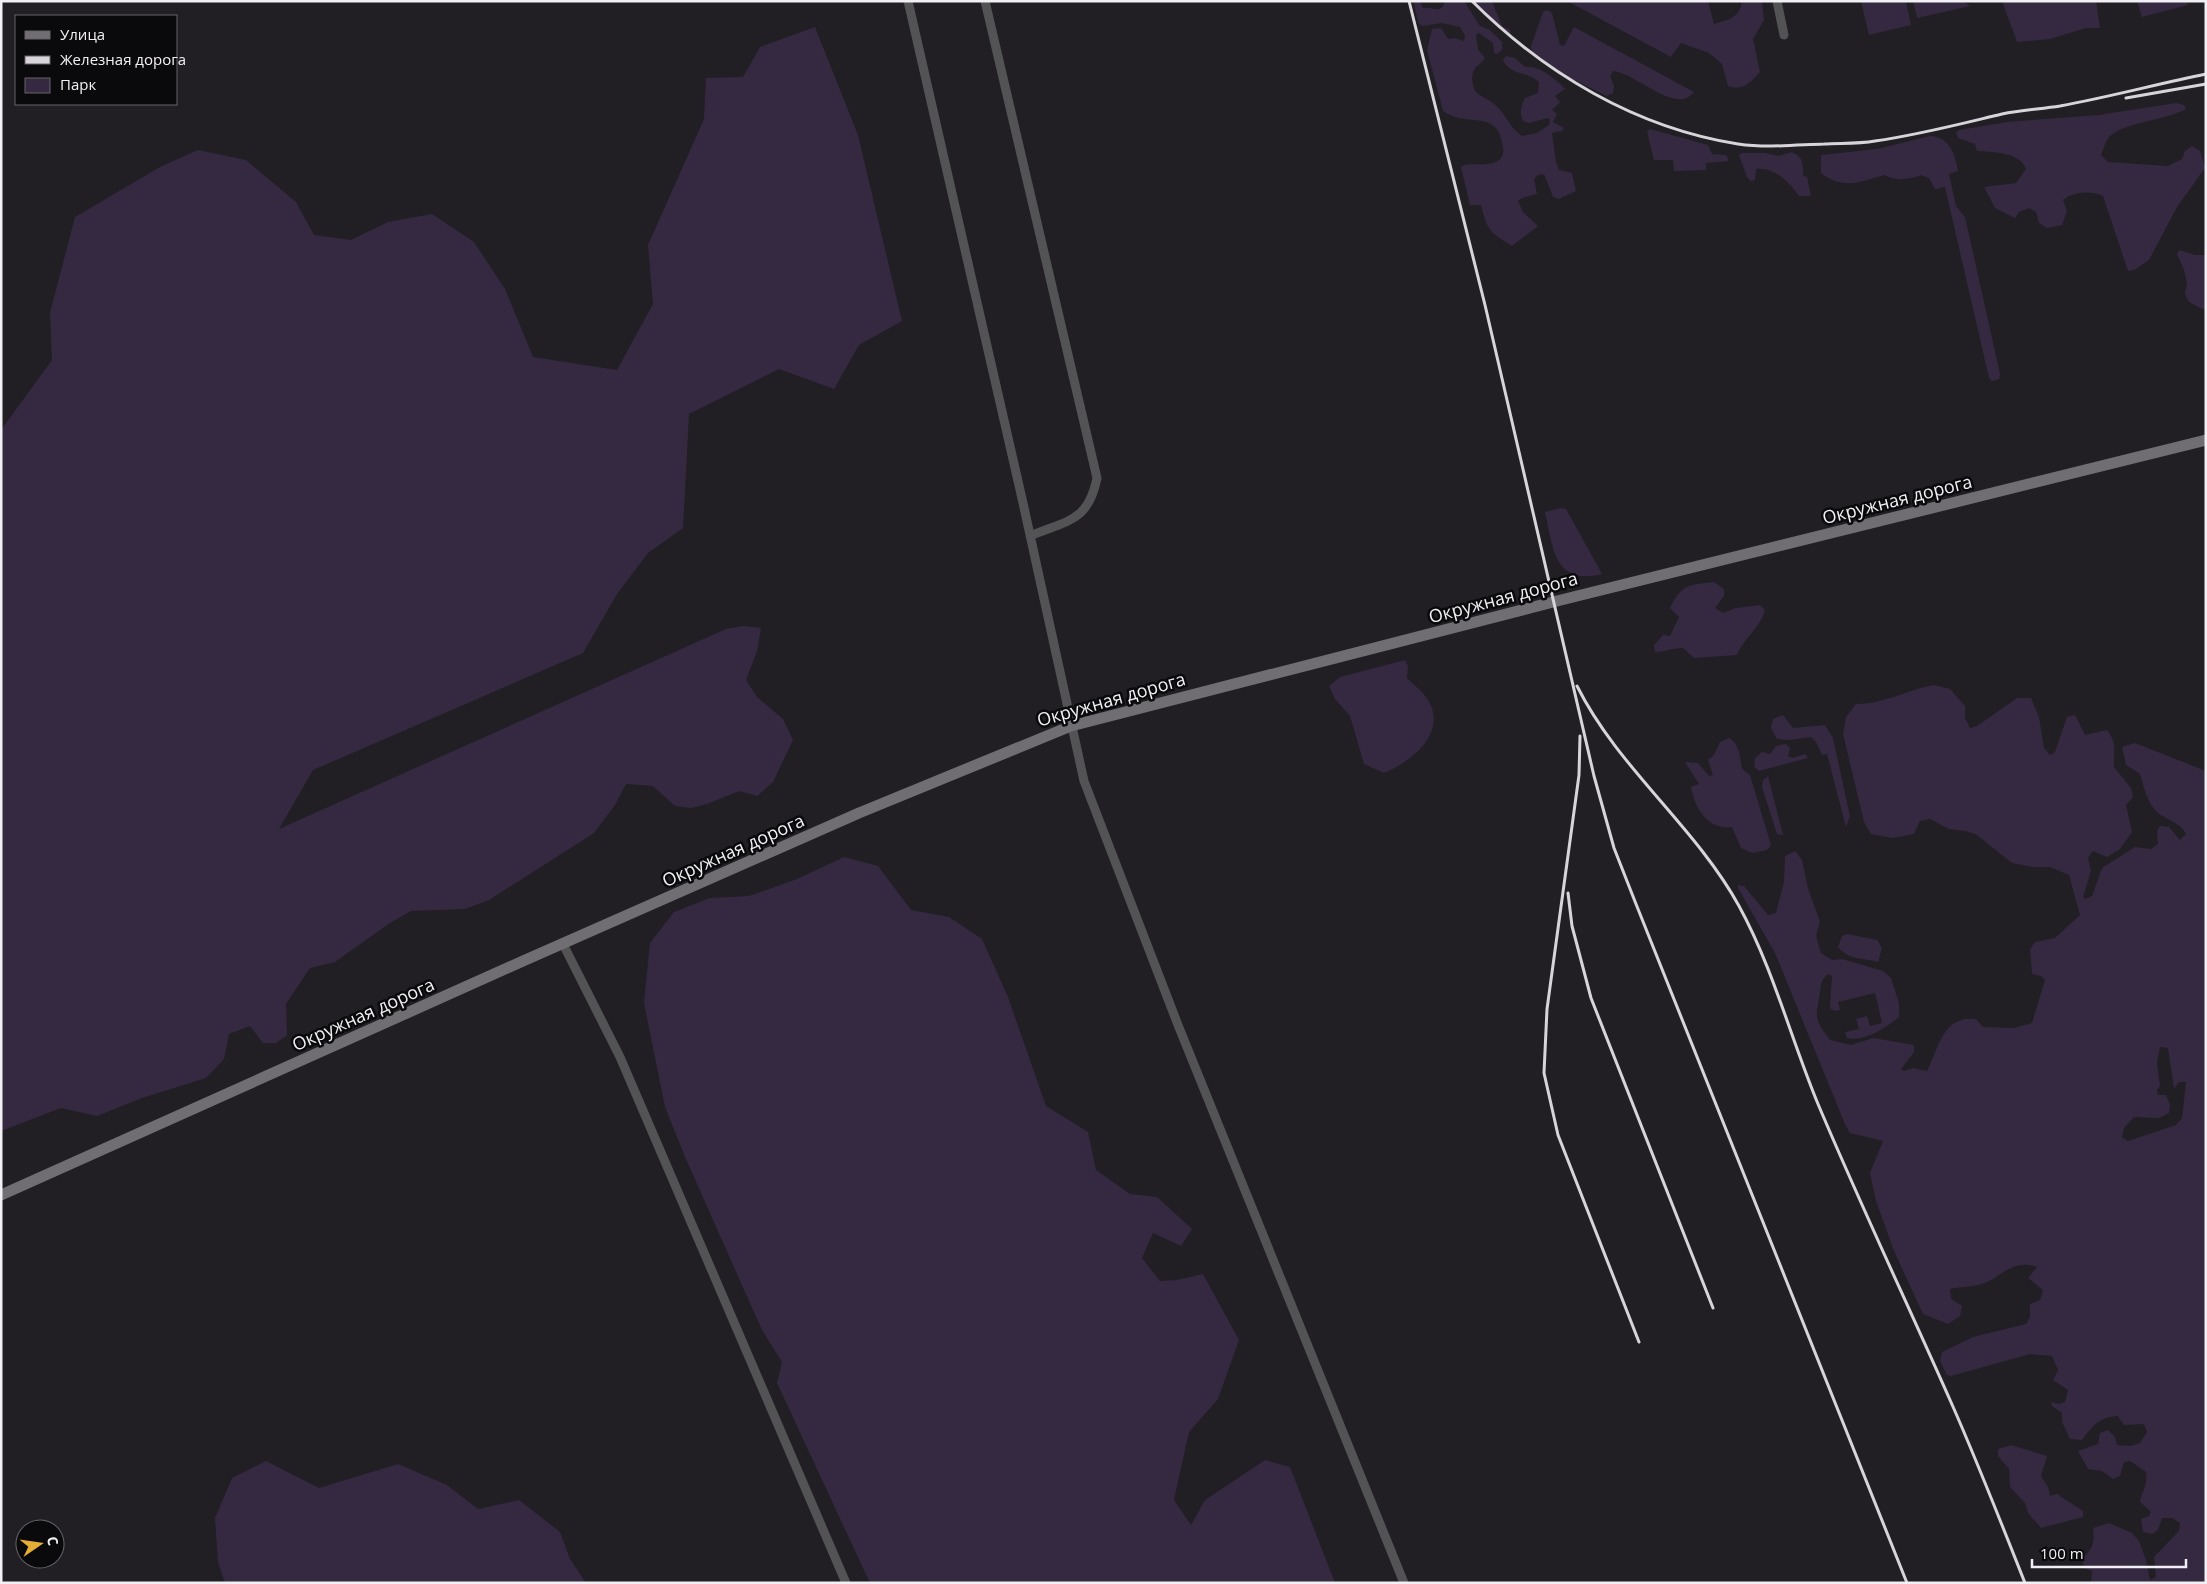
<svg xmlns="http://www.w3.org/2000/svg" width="2207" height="1584" font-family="'Open Sans',sans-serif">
<rect width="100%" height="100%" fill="#211e24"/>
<path fill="#352942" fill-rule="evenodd" d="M1413,1H1420L1423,8C1434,6 1441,15 1445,1H1464L1480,26L1490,30L1502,42V50L1497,54L1494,53L1493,43L1479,33L1476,35L1478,50L1485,58C1481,65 1475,65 1473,73C1471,78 1473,88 1476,92C1481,97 1488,99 1493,103C1506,112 1508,127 1522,136L1537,133L1549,125L1550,121L1548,118L1529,123L1523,121C1519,111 1521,107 1525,98L1538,93L1539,82C1528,71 1510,76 1503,60L1506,56L1515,58L1525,67C1538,65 1555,78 1565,89L1555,96L1560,102L1552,110L1557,114L1553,122L1564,128L1562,131L1552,133L1556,162L1559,170L1572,173L1576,191L1559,199L1553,197L1544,174L1538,175L1534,179L1537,194L1522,198L1518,201L1523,212L1538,226L1512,246C1489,231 1488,232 1481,205H1470L1461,167C1467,161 1486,168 1498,161C1503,157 1504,153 1503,147C1498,107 1468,129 1443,111L1427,50L1432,29L1441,28L1448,39L1454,38L1464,41L1465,36L1460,27L1441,23L1423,26L1419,24Z
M1474,1H1492L1502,26L1510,30L1511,36L1502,30Z
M1567,1H1708L1714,24C1728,20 1740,18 1742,1H1762L1764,20L1753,39L1760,72C1750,83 1743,91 1728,86L1722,64L1709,53L1681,43L1671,57Z
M1861,1H1906L1911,25L1869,35Z
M1913,1H1963L1970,6L1917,18Z
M2002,1H2096L2100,28H2086L2050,39L2017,42Z
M2137,1H2187L2188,5L2142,17Z
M1547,10L1552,13L1560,45L1564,46L1574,27L1694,92C1676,116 1637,73 1613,71L1610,76L1614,86L1613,93L1607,96L1570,78L1532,52L1531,46L1543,12Z
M815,27L858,135L902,321L859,345L834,389L779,369L689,414L683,528L648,553L617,594L583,653L313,770L279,829L726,629L743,626L761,628L757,651L746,680L757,697L783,719L793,740L773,782L757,796L739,791L707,804L691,808L675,806L653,786L626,784L615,805L594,833L489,900L465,909L411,911L390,923L335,962L310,968L286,1004L287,1035L276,1043H263L250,1026L229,1034L224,1059L206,1078L142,1098L97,1116L61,1108L1,1131V430L52,360L50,313L75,217L160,167L198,150L246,160L296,202L314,235L351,240L388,222L432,214L474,242L505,289L533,357L617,370L653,304L648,245L704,119L706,78L743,77L760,47Z
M2176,103L2184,105L2186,109C2164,121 2124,122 2109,137C2105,141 2104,149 2101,155L2108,162L2168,166L2182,159L2185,151L2192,146L2200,151L2205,168L2177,207L2149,260L2134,270L2128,271L2103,196C2092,190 2072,192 2063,200L2067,211L2062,225L2047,228L2039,223L2036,212L2029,208L2019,212L2015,218L1995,208L1984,187L2016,183L2026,169C2020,152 1992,152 1977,151L1975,144L1958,138L1956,133L1959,130L2007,122L2099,115Z
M1650,129L1708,145L1712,154L1726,155L1729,161L1706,163V170L1674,171L1673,160H1654L1647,132Z
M1930,136C1949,137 1955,153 1958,171L1949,174L1956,206L1965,217L2000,374L1999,379L1992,381L1989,378L1945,187L1935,189L1929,178L1921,175C1908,180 1896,181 1884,175C1860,182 1843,190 1821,173V155L1877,149Z
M1791,152C1804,156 1803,165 1803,176L1807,177L1811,196H1799C1789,182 1775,167 1756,169L1755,180L1751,181L1747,177L1739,155L1742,153H1765L1779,156Z
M2179,250L2195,255H2206V311L2189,302L2185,294L2187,283L2184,270L2177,254Z
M1561,508L1566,509L1602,574C1554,586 1553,548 1545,512Z
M1714,582L1724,589V596L1715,608L1723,613L1736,608L1760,605L1765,610C1760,628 1744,638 1737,655L1694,658L1683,648C1670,648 1666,652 1655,652L1654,645L1663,635L1670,636L1679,617L1670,608C1682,584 1688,585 1714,582Z
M1405,660L1408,666L1407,678C1413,684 1421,690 1426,697C1450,731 1413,761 1384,773L1364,764L1350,716L1335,699L1329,686L1340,677Z
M1934,685L1950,689L1965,706V718L1970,728L1977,726L2017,698H2031L2039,717L2044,748L2050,755L2055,752L2067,717L2075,715L2085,735L2107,730C2118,745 2113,749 2114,767L2131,788L2133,797L2126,805L2132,832L2120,849L2107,857L2093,851L2088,858L2091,871L2083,897L2086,899L2092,896L2102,868L2135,847L2151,849L2158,844L2157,831L2160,826L2169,827L2180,840L2186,834C2181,822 2164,820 2155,810C2147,801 2143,785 2140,774L2126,765L2122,747L2135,743L2206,771V1583H2091L2092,1571L2084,1568L2082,1558C2093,1550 2095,1541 2093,1528L2109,1523L2132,1533L2139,1541L2146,1560L2150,1580L2156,1577L2154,1557L2179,1531L2180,1523L2172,1518H2162L2158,1530L2152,1534L2143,1532L2141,1519L2149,1516L2151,1512L2140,1502C2142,1490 2148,1485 2146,1472L2130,1461L2124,1462L2120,1476L2113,1479L2102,1471L2088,1469L2078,1451L2098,1444L2100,1433L2108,1430L2115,1437L2117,1445L2131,1446L2140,1443L2147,1432L2144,1424L2124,1425L2118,1416C2100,1417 2093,1425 2082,1440L2070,1439L2062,1422V1413L2052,1406L2051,1402L2059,1404L2065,1402L2068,1390L2053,1380L2058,1370L2052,1356L2030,1354L1951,1376L1947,1375L1940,1361L1942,1352L1973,1337L2026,1324L2030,1317V1304L2040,1300L2043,1290L2028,1278L2037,1267C2010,1258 2001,1280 1978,1285C1969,1287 1959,1287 1950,1289L1951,1299L1962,1306L1960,1316L1948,1324L1923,1314L1894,1251L1876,1201L1870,1173L1883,1141L1850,1133L1845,1124L1775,953L1738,888V885L1744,886L1768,915L1776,913L1784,882L1785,856L1795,851L1802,860L1808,888L1820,922L1816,936L1821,953L1832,960L1842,959L1883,971L1891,978L1899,1003V1017C1886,1028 1864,1042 1847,1038L1845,1032L1859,1029L1856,1019L1867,1016L1870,1026L1882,1023L1875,993L1838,1002L1840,1010L1834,1011L1830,1008L1832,976L1828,974C1821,980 1821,983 1820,992C1816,1019 1813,1017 1830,1040L1851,1045L1873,1038L1914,1045V1052L1901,1069L1904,1071L1913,1068L1927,1071C1939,1047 1943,1015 1976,1019L1983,1027L2014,1028L2032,1023L2045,980L2041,976L2032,974L2030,949L2035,942L2055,938L2080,915L2069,875L2050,867H2033L2012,863L1977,835L1966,831L1949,829L1930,819L1920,821L1914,834L1893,838L1871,834L1864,822L1843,734L1846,717L1856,704C1884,704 1907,690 1934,685ZM2160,1047L2168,1048L2174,1089L2179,1082H2186L2182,1118L2176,1125L2128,1141L2122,1137L2124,1128L2134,1117L2159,1118L2169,1113L2170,1105L2166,1095H2158L2157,1090L2160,1086L2157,1063Z
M1783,715L1793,728L1825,725L1833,738L1850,816L1846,827L1827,754L1822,755L1816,742L1811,737L1788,740L1777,739L1771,728L1773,719Z
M1729,738C1740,744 1740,758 1742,769L1750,775L1771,845L1767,850L1752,853L1741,848L1732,827C1708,830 1695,809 1691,787L1699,784L1685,762L1698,763L1709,776L1713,775L1708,760L1714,755L1720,742Z
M1786,744L1790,748L1788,756L1793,758L1805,754L1808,758L1759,771L1754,767L1755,758L1762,752L1770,754L1776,746Z
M1768,776L1783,835L1777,834L1762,787L1763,780Z
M844,857L878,866L911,910L949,917L982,939L1008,997L1046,1106L1088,1132L1096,1170L1130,1194L1157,1197L1192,1229L1181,1246L1153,1233L1142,1258L1160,1281L1177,1280L1203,1274L1239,1340L1218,1399L1189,1432L1174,1500L1191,1525L1205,1500L1265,1460L1290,1467L1335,1583H870L777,1383L782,1362L762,1330L685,1157L665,1107L644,1003L650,943L674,912L710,898L749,896L797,879Z
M1847,934L1877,940L1882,948L1878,962C1864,958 1848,960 1838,947L1842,936Z
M2011,1445L2047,1456L2041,1476L2048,1487L2050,1496L2057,1494L2083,1511V1517L2041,1528L2028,1513L2025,1503L2010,1487L2009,1469L1998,1456V1449Z
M266,1461L319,1488L398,1464L447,1485L478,1509L519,1500L560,1532L570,1559L586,1583H225L218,1562L215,1518L232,1478Z"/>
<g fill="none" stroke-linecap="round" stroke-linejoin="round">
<path stroke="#535255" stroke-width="9" d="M908,1L1023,503L1084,781L1178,1025L1404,1583
M985,1L1097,478C1088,522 1068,520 1030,536
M1777,1L1784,35
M563,944L620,1057L846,1583"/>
<path stroke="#716e73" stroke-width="11" d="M1,1195L523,961L859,813L1071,726L1553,602L2206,440"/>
<path stroke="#d7d5d9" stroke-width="3" d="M1409,1L1485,305L1594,776L1614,848L1636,904L1907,1583
M1472,1C1544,73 1636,128 1738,144C1766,148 1795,145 1824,144C1841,143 1858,144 1875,141C1918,135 1960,124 2002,114C2021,110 2041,109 2060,106C2109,97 2157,84 2206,74
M2126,98L2206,84
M1577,686C1618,768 1695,826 1739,906C1773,968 1791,1039 1818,1104C1861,1206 1909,1307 1954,1409C1979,1466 2002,1525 2025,1583
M1580,736L1579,775L1547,1009L1544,1073L1558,1135L1639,1342
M1568,893L1572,926L1591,998L1713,1308"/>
</g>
<g text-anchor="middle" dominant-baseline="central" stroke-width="5" stroke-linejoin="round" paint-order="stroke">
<g font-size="18" fill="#f2f0f4" stroke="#0a090b">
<text transform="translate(1897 499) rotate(-14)">Окружная дорога</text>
<text transform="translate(1503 597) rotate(-15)">Окружная дорога</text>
<text transform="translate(1111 699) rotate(-16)">Окружная дорога</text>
<text transform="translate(733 850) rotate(-24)">Окружная дорога</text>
<text transform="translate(363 1014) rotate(-24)">Окружная дорога</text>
</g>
</g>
<rect width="2207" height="1584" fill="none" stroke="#f2f0f4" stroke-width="5"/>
<rect x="15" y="15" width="162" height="90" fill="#0a090b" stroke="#676568"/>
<rect x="25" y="31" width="25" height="8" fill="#716e73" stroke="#676568"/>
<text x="60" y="40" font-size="15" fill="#f2f0f4">Улица</text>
<rect x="25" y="56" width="25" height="8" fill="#d7d5d9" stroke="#676568"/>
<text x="60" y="65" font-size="15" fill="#f2f0f4">Железная дорога</text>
<rect x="25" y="78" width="25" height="15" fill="#352942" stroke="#676568"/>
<text x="60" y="90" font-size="15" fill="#f2f0f4">Парк</text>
<g transform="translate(40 1544) rotate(77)"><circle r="24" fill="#0a090b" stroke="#676568"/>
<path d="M0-4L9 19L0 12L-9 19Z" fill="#e5ad35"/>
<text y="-8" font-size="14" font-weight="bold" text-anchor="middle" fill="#f2f0f4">С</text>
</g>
<path d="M2032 1559v8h154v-8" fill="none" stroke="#f2f0f4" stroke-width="2.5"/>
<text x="2040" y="1559" font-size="15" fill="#f2f0f4" stroke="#0a090b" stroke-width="4" paint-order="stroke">100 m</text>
</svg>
